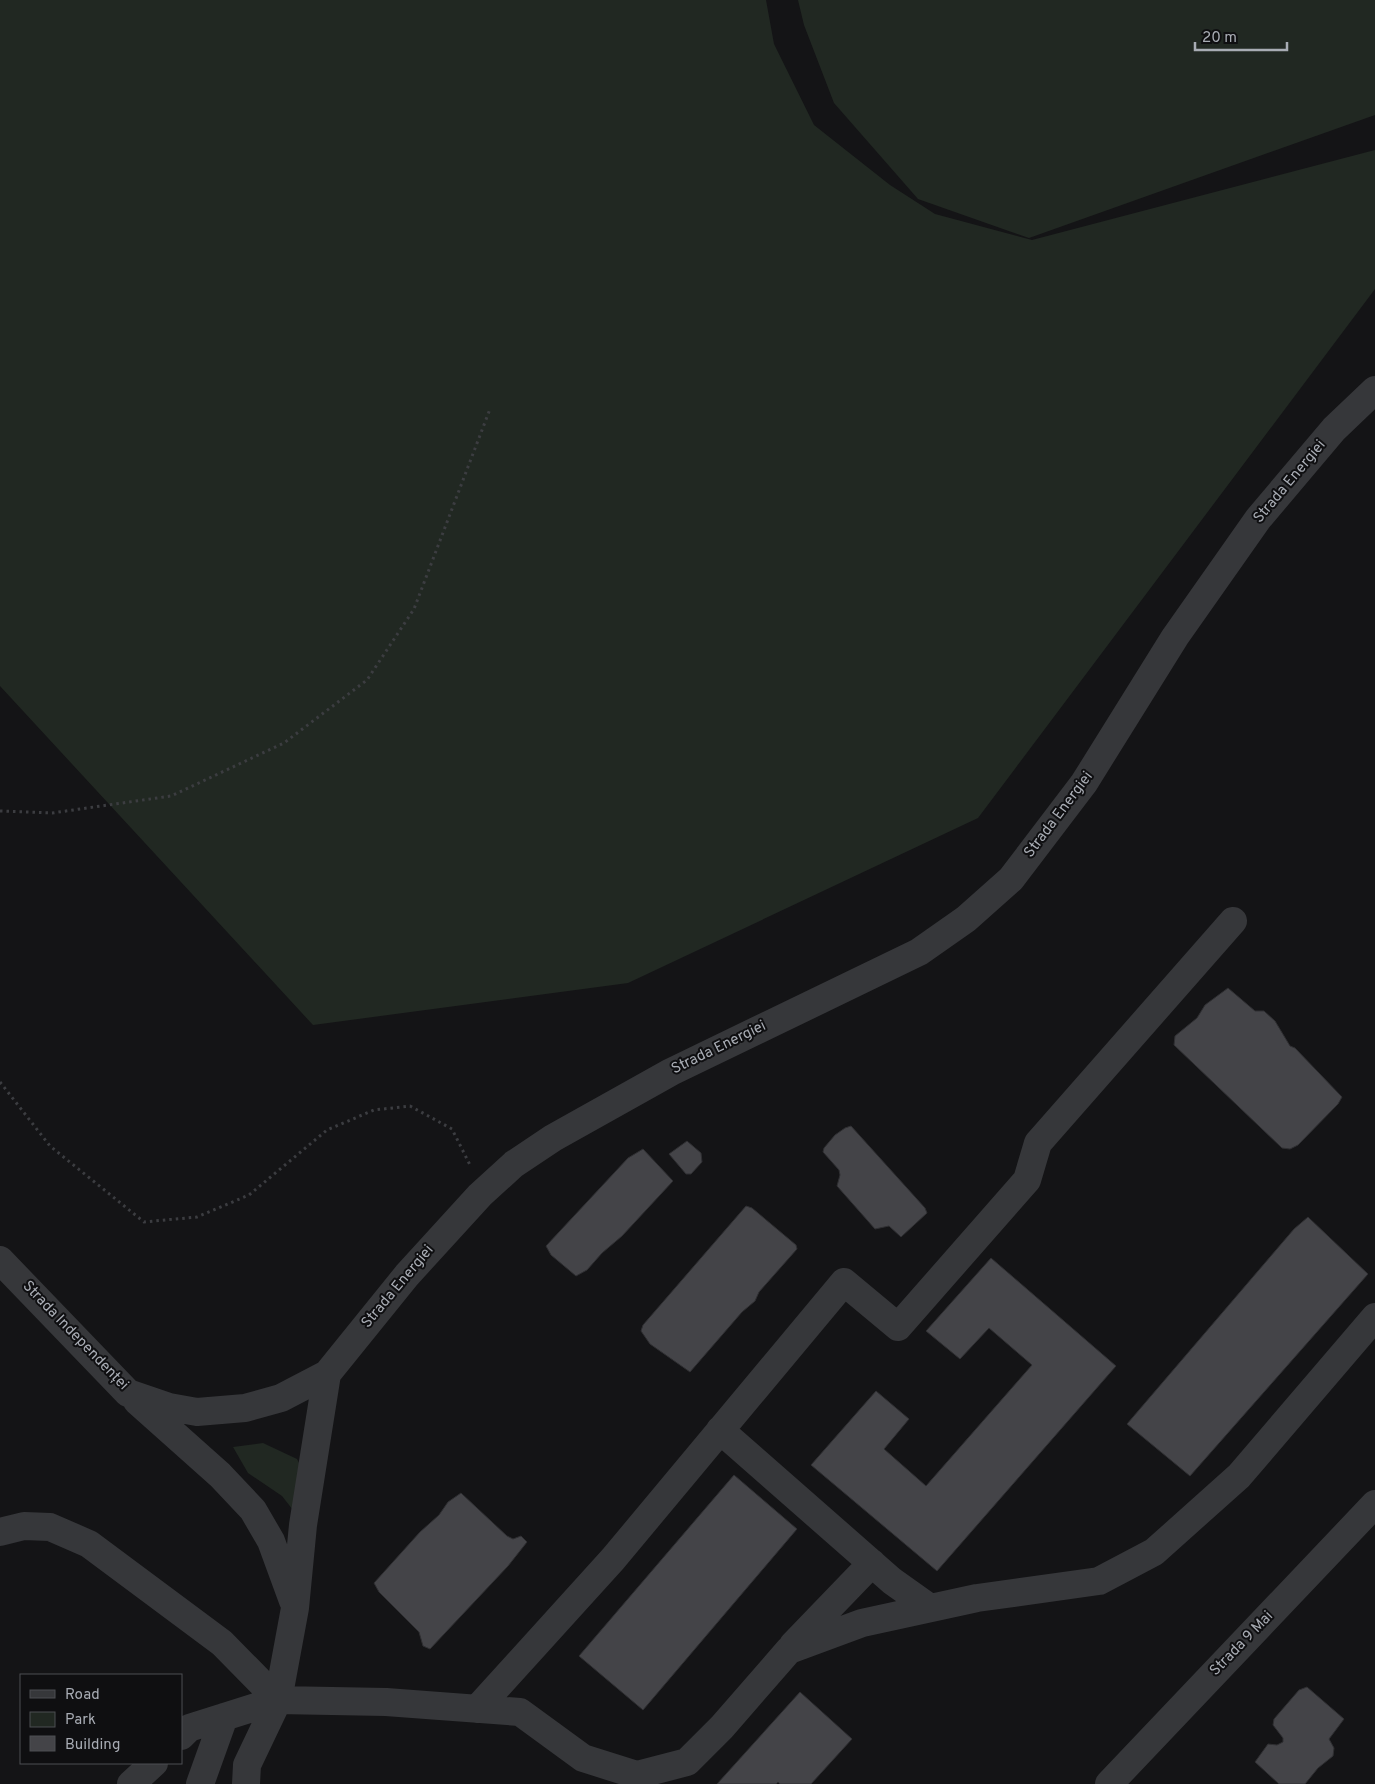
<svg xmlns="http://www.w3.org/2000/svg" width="1375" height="1784" font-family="Overpass,sans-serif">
<rect width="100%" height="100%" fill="#141416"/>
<path fill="#212822" d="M0,0H766L774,44L814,125L890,185L935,214L1032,240L1375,150V289L978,818L628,983L313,1025L0,686Z
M798,0H1375V115L1029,238L918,199L834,103L804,25Z
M263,1443L297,1459L313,1490L300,1519L282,1496L248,1473L233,1447Z"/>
<path fill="#444448" stroke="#2f2f32" d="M1228,988L1255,1011H1264L1275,1021L1290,1046L1295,1048L1342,1097L1338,1104L1298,1145L1290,1149L1282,1148L1174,1045L1175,1036L1197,1018L1205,1005Z
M851,1126L925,1208L927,1213L901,1237L889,1226L875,1229L837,1186L840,1175L839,1170L823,1152L824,1148L835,1135L845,1128Z
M687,1141L701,1153L702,1162L691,1174H686L669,1154Z
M643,1149L673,1181L622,1236L602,1253L587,1270L576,1276L551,1255L546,1246L628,1158Z
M746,1206L752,1208L796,1245L797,1249L759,1292L755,1301L742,1312L690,1372L650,1344L641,1331L643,1325Z
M1308,1217L1368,1274L1190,1476L1127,1424L1294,1229Z
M991,1258L1116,1366L937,1571L811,1465L876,1391L909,1419L884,1449L926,1486L1032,1365L989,1328L960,1359L926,1331Z
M734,1475L797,1529L643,1710L579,1656Z
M461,1493L507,1536L513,1539L521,1536L527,1542L508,1566L430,1649L423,1646L419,1632L379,1592L374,1583L420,1532L439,1515L448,1502Z
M1307,1687L1344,1719L1329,1739L1334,1748L1333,1756L1318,1768L1305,1784H1279L1255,1762L1268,1744L1277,1745L1283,1742V1738L1273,1725L1274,1719L1299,1690Z
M800,1692L852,1739L811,1784H780L778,1782L776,1784H717Z"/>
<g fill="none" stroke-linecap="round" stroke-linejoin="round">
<path stroke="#3c3d41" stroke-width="3" stroke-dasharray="2.5 4" stroke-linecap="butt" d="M0,811L52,813L171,796L284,743L367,680L414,609L490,409
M0,1082L50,1146L144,1222L197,1217L249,1195L327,1130L374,1110L410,1106L452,1129L470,1165"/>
<path stroke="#36373a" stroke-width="28" d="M0,1260L128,1393L169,1407L197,1412L245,1408L281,1398L327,1374
M137,1401L220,1475L253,1510L271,1541L293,1601
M720,1430L892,1581L930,1608
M0,1532L24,1526L50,1527L89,1544L222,1643L278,1700L386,1702L520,1712L583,1758L637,1775L687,1762L722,1727L789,1650L862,1623L977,1598L1099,1581L1154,1552L1239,1476L1375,1317
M793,1645L872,1563
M477,1709L613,1559L844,1282L898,1327L1027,1180L1038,1143L1233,921
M181,1736L189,1728L278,1700
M131,1784L154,1763
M200,1784L224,1717
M246,1784L247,1765L278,1700L295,1608L303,1525L327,1374L407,1275L480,1195L514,1164L553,1138L671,1072L919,952L966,919L1011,879L1084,783L1175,637L1258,519L1334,429L1375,390
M1109,1784L1375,1504"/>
</g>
<g text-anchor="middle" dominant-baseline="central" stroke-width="4" stroke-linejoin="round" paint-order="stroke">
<g font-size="15" fill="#a8acb4" stroke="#0f0f11">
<text transform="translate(1290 482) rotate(-50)">Strada Energiei</text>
<text transform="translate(1059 815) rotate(-53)">Strada Energiei</text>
<text transform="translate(719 1048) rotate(-26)">Strada Energiei</text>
<text transform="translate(398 1287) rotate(-50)">Strada Energiei</text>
<text transform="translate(75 1336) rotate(46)">Strada Independenței</text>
<text transform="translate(1242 1644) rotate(-46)">Strada 9 Mai</text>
</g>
</g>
<rect x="20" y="1674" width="162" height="90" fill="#0f0f11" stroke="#4c4e52"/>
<rect x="30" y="1690" width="25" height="8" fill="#36373a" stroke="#4c4e52"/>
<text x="65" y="1699" font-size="15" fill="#a8acb4">Road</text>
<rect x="30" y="1712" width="25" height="15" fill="#212822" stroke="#4c4e52"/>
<text x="65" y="1724" font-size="15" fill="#a8acb4">Park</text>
<rect x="30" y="1736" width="25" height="15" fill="#444448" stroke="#4c4e52"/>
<text x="65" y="1749" font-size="15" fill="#a8acb4">Building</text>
<path d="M1195 42v8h92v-8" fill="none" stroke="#a8acb4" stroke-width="2.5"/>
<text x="1202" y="42" font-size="15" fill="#a8acb4" stroke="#0f0f11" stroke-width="4" paint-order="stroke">20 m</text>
</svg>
